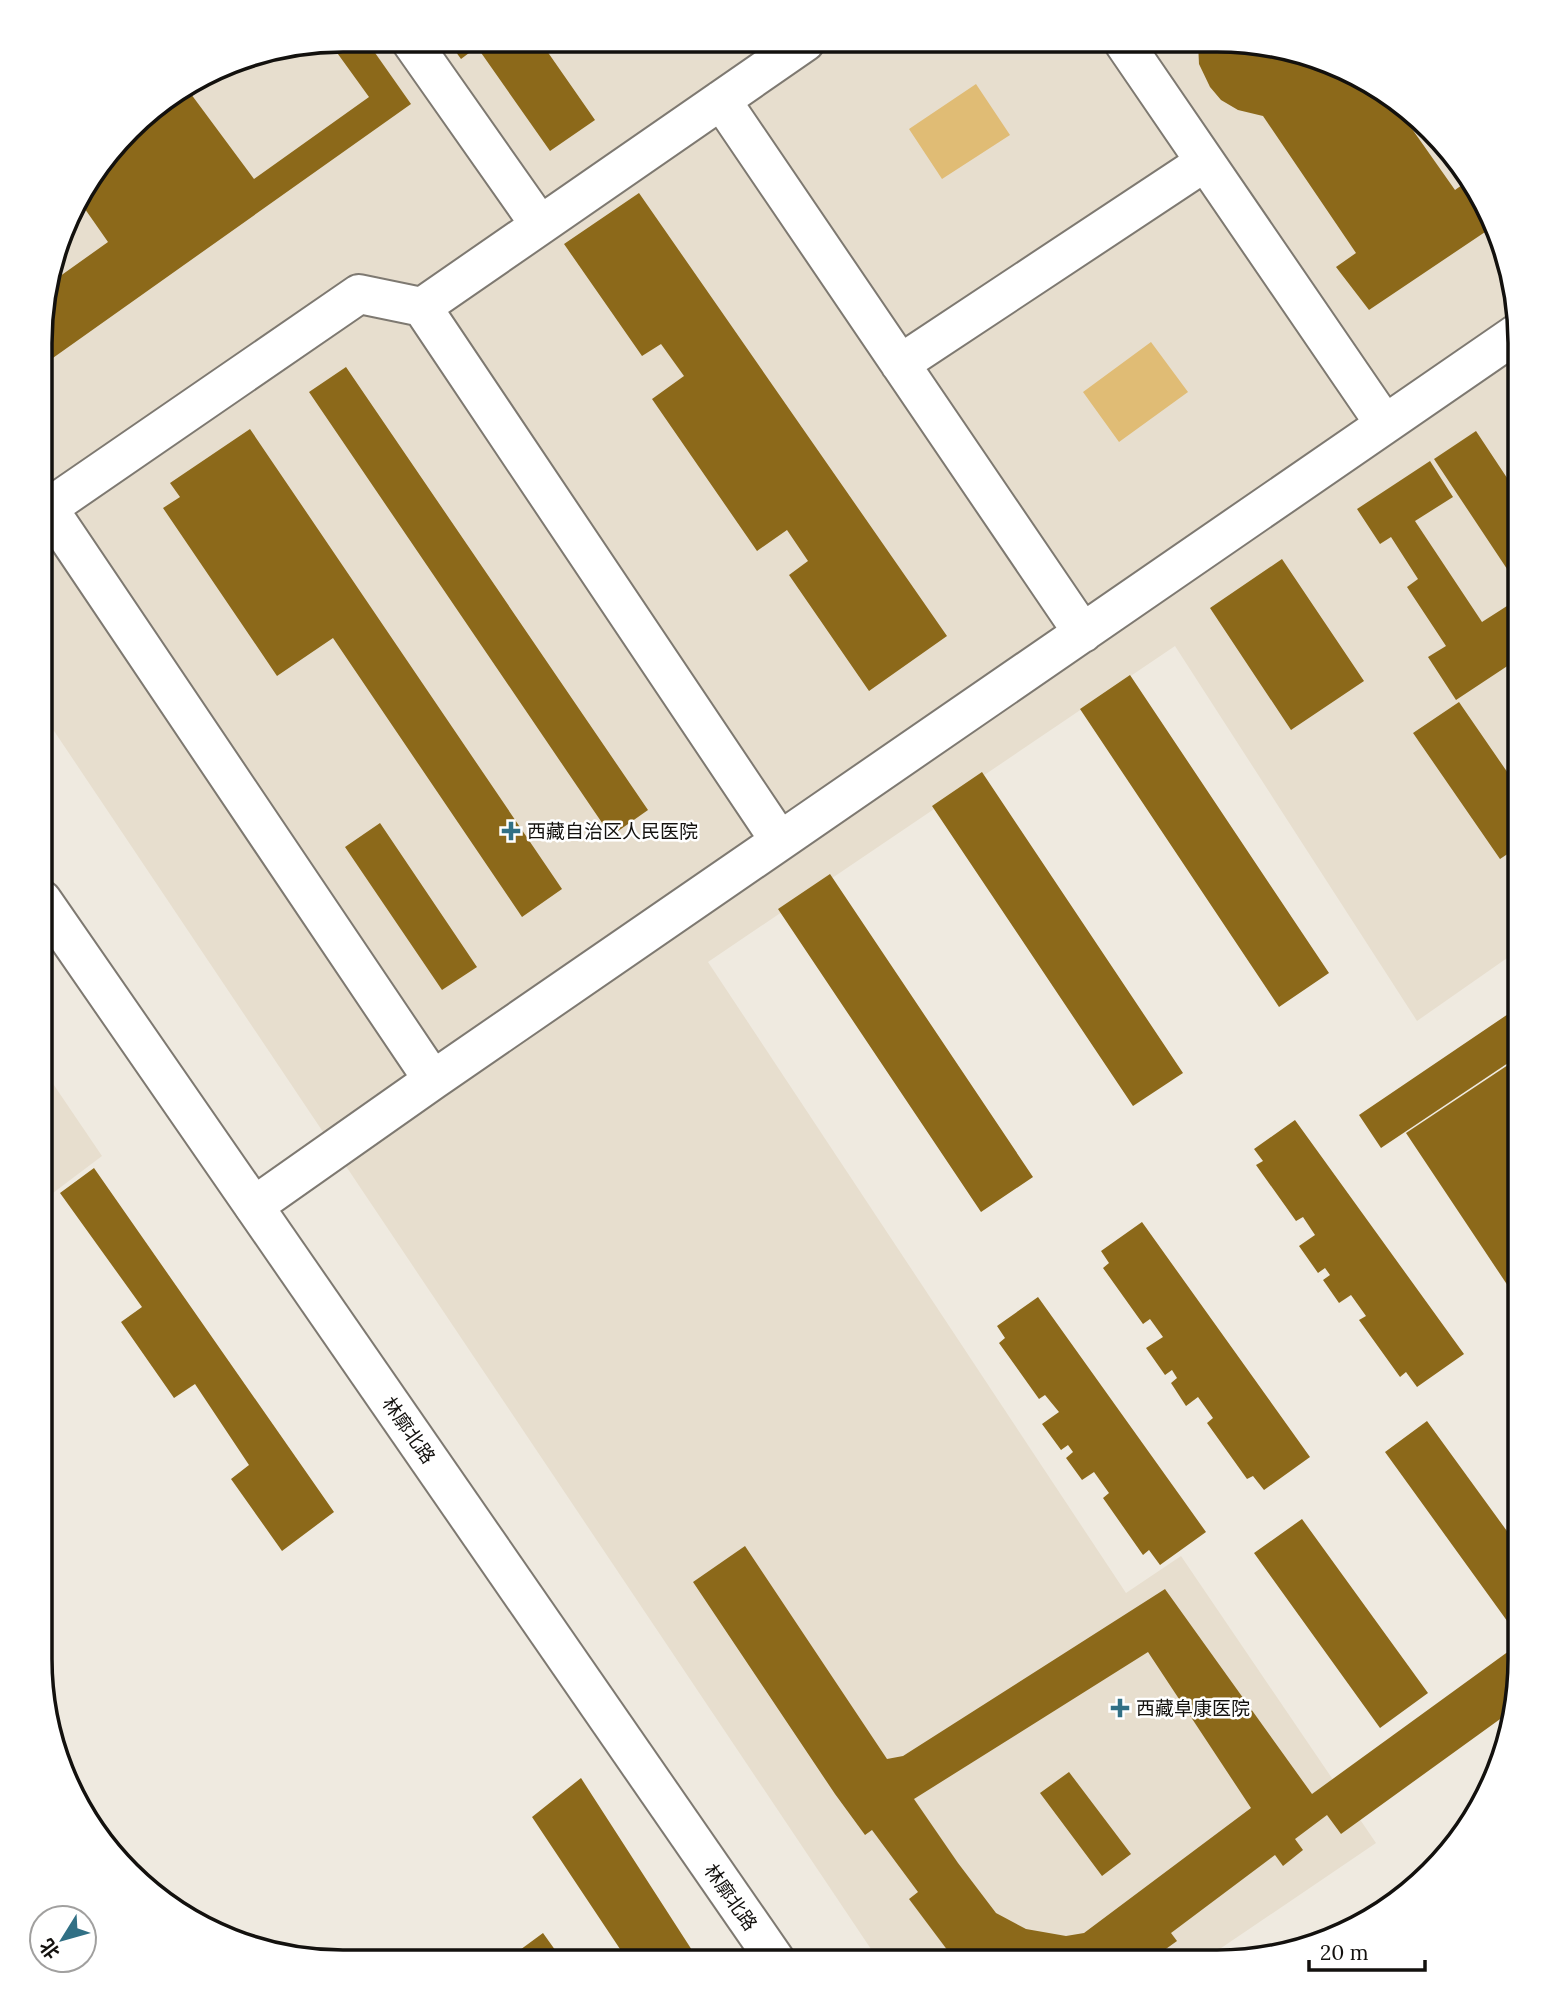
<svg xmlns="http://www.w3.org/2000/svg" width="1561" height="2002" font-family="Lora,'Noto Sans SC',serif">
<rect width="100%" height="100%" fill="#efeae0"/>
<path fill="#e7dece" d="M344,40L1257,43L1386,92L1480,192L1511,266L1521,343L1520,949L1417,1021L1175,646L708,962L1126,1593L1181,1556L1376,1843L1202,1961H879L42,713L43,304L81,192L144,115L246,56Z
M41,1066L102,1156L41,1202Z"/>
<path fill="#e0bc75" d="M976,84L1010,135L942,179L909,129Z
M1151,342L1188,392L1119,442L1083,392Z"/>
<path fill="#8c691a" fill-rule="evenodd" d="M344,40H366L411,104L43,365V304L49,284L108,242L78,199L81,192L144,115L188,90L254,179L369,97L330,43Z
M448,41H540L595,120L550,151L477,47L461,59Z
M1198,43H1257L1386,92L1455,190L1469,180L1480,192L1494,226L1369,310L1336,267L1356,253L1263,116L1238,110L1221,100L1210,87L1199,64Z
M639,193L947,636L869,691L789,575L808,561L787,530L757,551L652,399L684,376L661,344L642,356L564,244Z
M346,367L648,810L611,836L309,392Z
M250,429L562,889L522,917L333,638L277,676L163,508L180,497L170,483Z
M1476,431L1521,499V590L1434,459Z
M1430,461L1453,497L1415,521L1482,622L1521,597V657L1456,700L1428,657L1446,646L1407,587L1418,579L1391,537L1380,544L1357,509Z
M1282,559L1364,681L1291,730L1210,608Z
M1130,675L1329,973L1279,1007L1080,709Z
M1459,702L1521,792V845L1500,859L1413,733Z
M982,772L1183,1073L1133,1106L932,806Z
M380,823L477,967L442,990L345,847Z
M830,874L1033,1177L981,1212L778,909Z
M1520,1006V1055L1381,1148L1359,1115Z
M1520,1057V1304L1406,1133Z
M1295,1120L1464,1354L1417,1387L1406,1372L1400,1377L1359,1320L1366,1316L1351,1295L1339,1303L1323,1280L1330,1275L1325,1268L1318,1273L1299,1246L1315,1235L1303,1217L1296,1221L1256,1165L1263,1161L1254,1149Z
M94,1168L334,1512L282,1551L231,1479L249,1465L195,1384L174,1398L121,1322L142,1307L60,1193Z
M1142,1222L1310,1457L1264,1490L1253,1476L1247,1479L1207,1423L1213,1418L1198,1397L1186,1406L1171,1383L1177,1378L1172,1370L1165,1375L1146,1348L1163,1337L1150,1319L1143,1324L1103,1268L1109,1263L1101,1251Z
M1038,1297L1206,1532L1160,1565L1149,1550L1143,1555L1103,1498L1109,1493L1094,1472L1082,1480L1066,1458L1073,1452L1068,1445L1061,1450L1042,1424L1059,1412L1045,1395L1039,1399L999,1343L1005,1338L997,1326Z
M1427,1421L1520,1549V1634L1518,1636L1385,1452Z
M1302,1519L1428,1693L1380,1728L1254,1553Z
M745,1546L887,1759L903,1756L1165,1589L1312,1794L1520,1643V1678L1514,1709L1341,1834L1327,1815L1295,1839L1303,1850L1283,1866L1275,1855L1171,1933L1177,1941L1149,1961H968L957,1950L951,1955L909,1899L918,1892L872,1830L865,1835L835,1794L693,1582ZM1148,1652L1251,1808L1084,1933L1066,1936L1026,1929L996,1913L958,1863L914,1799Z
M1069,1772L1131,1854L1102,1876L1040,1793Z
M581,1778L699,1961H628L532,1817Z
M543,1933L563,1961H505Z"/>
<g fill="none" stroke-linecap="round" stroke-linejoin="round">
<g stroke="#7e7971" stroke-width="42">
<path id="minor" d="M410,40L540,225
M1124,43L1384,423
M721,100L1083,633
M422,307L780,841
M900,364L1205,162
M433,1080L48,508L359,294L422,307L805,42
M254,1206L433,1080L1519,332"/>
</g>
<g stroke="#7e7971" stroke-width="42">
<path id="major" d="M42,900L776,1961"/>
</g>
<use href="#minor" stroke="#fff" stroke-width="38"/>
<use href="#major" stroke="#fff" stroke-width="38"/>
</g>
<g fill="#317085" stroke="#fff" stroke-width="2.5">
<path d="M507.5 820.5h7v7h7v7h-7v7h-7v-7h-7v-7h7z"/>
<path d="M1116.5 1697.5h7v7h7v7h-7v7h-7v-7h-7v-7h7z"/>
</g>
<g text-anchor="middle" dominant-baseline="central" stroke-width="5" stroke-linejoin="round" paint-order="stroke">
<g font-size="19" fill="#13110e" stroke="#fff" text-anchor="start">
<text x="527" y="831">西藏自治区人民医院</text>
<text x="1136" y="1708">西藏阜康医院</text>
</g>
<g font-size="19" fill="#13110e" stroke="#fff">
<text transform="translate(409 1430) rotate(55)">林廓北路</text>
<text transform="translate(731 1897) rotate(55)">林廓北路</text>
</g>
</g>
<path d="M0 0H1561V2002H0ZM343 52H1217A291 291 0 0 1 1508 343V1659A291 291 0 0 1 1217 1950H343A291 291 0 0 1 52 1659V343A291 291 0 0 1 343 52Z" fill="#fff" fill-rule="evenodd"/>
<path fill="none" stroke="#13110e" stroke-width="3.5" d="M343 52H1217A291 291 0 0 1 1508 343V1659A291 291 0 0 1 1217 1950H343A291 291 0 0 1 52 1659V343A291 291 0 0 1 343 52Z"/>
<g transform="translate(63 1939) rotate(233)"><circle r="33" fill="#ffffff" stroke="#a1a09f" stroke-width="2"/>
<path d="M0-5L12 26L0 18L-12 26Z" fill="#317085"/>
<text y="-10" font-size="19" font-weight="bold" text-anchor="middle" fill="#13110e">北</text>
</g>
<path d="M1309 1960v10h116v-10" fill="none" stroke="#13110e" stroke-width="3.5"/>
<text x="1320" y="1960" font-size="21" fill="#13110e" stroke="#ffffff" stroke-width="5" paint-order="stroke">20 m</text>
</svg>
